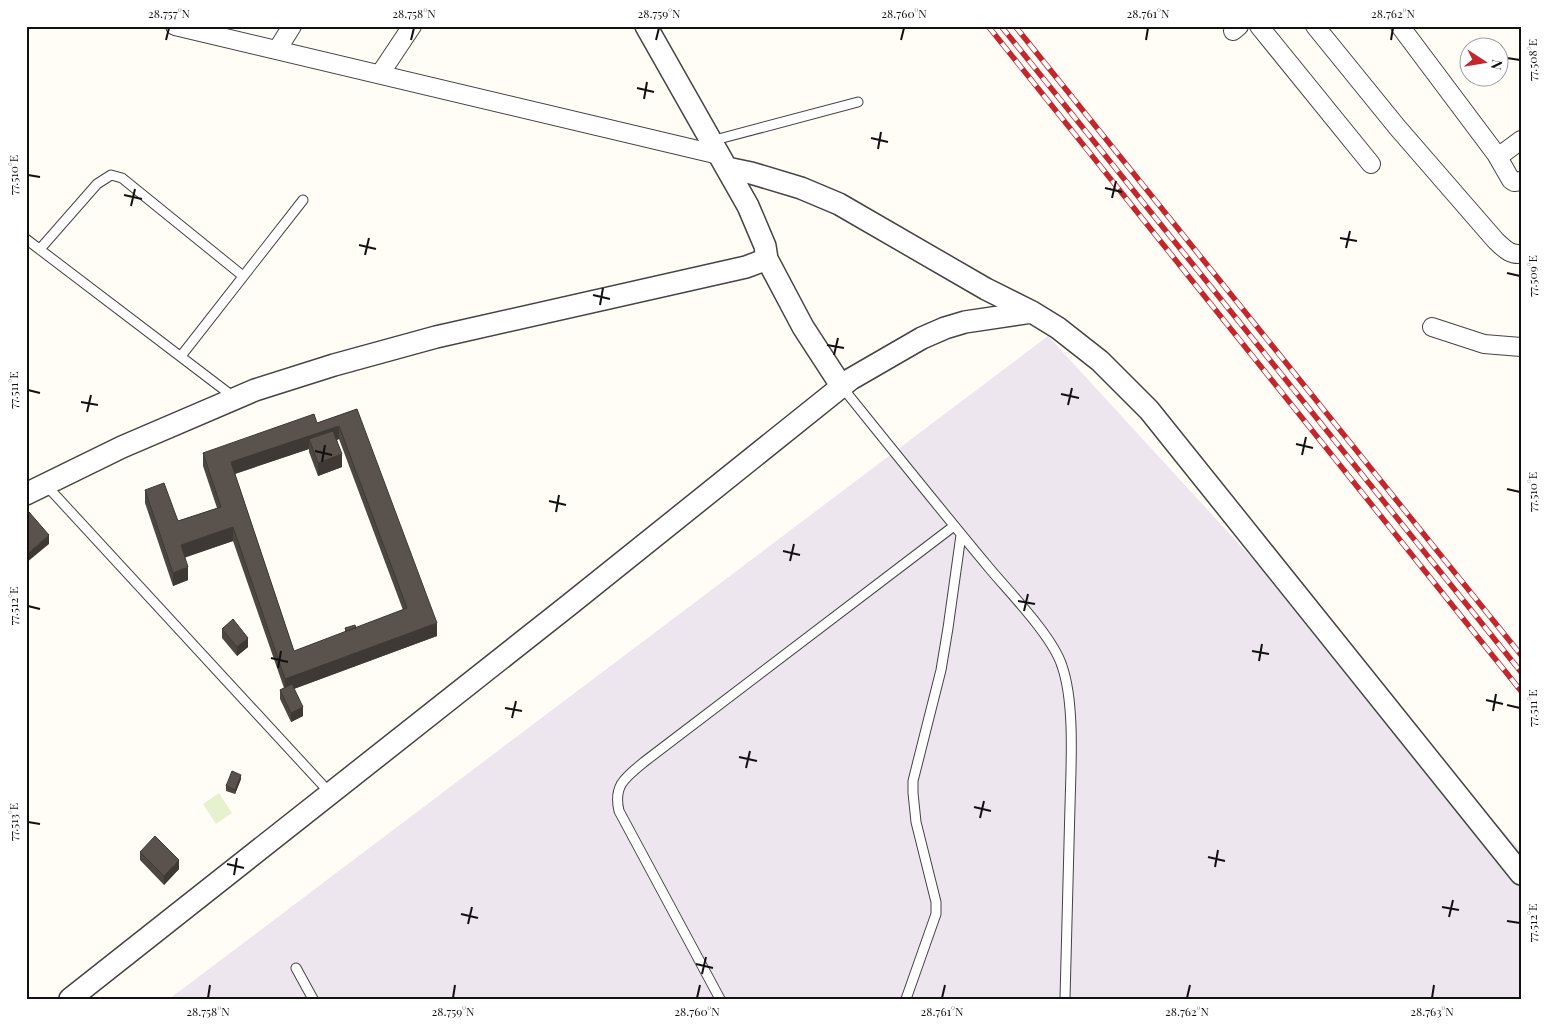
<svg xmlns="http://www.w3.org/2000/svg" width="1547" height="1025" font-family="'Playfair Display',serif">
<rect width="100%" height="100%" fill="#fffdf5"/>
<path fill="#eee6ef" d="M1048,336L1521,851V999H169Z"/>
<path fill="#e6f2cf" d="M219,793L232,813L216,824L203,804Z"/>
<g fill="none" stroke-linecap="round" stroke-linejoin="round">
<g stroke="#444" stroke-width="11">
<path id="service" d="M711,141L858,102
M26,239L235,398
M40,249L97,184L111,175L122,178L243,276
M181,356L303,200
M842,387C891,448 940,509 990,569C1011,594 1053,637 1062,666C1075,703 1071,766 1070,806C1068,870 1067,934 1065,999
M45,484L330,793
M296,968L313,999
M720,999L619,811C613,785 626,777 644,762L954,526
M906,999L936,914V902L916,822L913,793V781L941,670L948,628L961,535"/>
</g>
<g stroke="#444" stroke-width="20">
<path id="minor" d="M175,26L719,155
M1259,26L1371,164
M1315,26L1397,127L1496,241C1504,248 1509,255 1521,254
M1400,26L1496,154L1511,180L1514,182L1521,181
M1233,31L1239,26
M277,50L292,26
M380,74L412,26
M1498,157L1521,140
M1432,327L1484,344L1521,347"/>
</g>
<g stroke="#444" stroke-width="24">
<path id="tertiary" d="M727,168L751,173L801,188L839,204L986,289L1032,312L1058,328L1100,361L1149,410L1521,874
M767,259L803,327L842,387
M26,494L122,447L255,390L334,365L436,337L746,267L767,259L765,246L748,206L646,26
M70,999L569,605L851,379L922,338L945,328L965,322L1032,312"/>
</g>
<use href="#service" stroke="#fff" stroke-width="9"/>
<use href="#minor" stroke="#fff" stroke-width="18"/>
<use href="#tertiary" stroke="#fff" stroke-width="21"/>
<g stroke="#c4262e" stroke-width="5.5">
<path id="rail" d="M988,26L1521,691
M1001,26L1521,672
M1015,26L1521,655"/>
</g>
<use href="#rail" stroke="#fff" stroke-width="4" stroke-dasharray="11" stroke-linecap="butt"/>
</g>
<path fill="#4d4742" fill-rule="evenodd" d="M357,409L437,636L294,689L303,716L291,722L280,699V690L284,688L233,541L185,557L188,580L173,586L145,503V490L178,521L217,508L203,466V453L317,423ZM339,439L403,610L356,628H345V632L294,651L235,474L309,449V452L318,476L342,467L337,440Z
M222,629L248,647L237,656L222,638Z
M241,779L235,794L226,791V786Z
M140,852L179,869L164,885L140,860Z"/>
<path fill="#3f3936" d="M339,426V439L312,448L309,439V449L231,475V462Z
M342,454V467L318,476V463Z
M233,527V541L181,559V545Z
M49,535V544L26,563V555Z
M188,567V580L173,586V573Z
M437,623V636L285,692V679Z
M248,638V647L237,656V647Z
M303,707V716L291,722V713Z
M241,775V779L235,794V790Z
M179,860V869L164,885V876Z"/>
<path fill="#5a524d" stroke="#3f3936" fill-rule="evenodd" d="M357,409L437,623L285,679L233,527L181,545L188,567L173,573L145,490L164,483L178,521L221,507L203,453L314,414L317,423ZM339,426L407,608L294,651L231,462Z
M333,431L342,454L318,463L309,439Z
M29,512L49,535L26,555V515Z
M233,619L248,638L237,647L222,629Z
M355,625L356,628L346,631L345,628Z
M292,684L303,707L291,713L280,690Z
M232,771L241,775L235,790L226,786Z
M155,836L179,860L164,876L140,852Z"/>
<path fill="none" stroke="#111" stroke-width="2" d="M166,40L169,28M411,40L414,28M656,40L659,28M901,40L904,28M1146,40L1148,28M1391,40L1393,28M1507,58L1520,60M637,88L654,92M644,99L647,82M871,138L888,142M878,149L881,132M28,175L40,177M1105,188L1122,192M124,195L142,199M1112,198L1116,181M131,206L135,189M1340,238L1357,241M359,245L376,249M1346,248L1350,231M365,255L369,238M1507,273L1520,276M593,295L610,299M600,305L603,288M827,345L844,348M834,355L838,338M28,390L40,393M1061,394L1079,398M81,402L98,405M1068,405L1072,388M87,412L91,395M1296,444L1313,448M315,451L332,455M1302,455L1306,437M322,462L325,445M1507,489L1520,492M549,501L566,505M556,512L559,495M783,551L800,555M790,561L794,544M1018,601L1035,604M28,606L40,609M1024,611L1028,594M1252,651L1269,654M271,658L288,662M1259,661L1262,644M278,668L281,651M1486,700L1503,704M1507,705L1520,708M505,708L522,711M1493,711L1496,694M512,718L516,701M739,757L757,761M746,768L750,751M974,807L991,811M980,818L984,801M28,822L40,824M1208,857L1225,861M227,864L244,868M1215,867L1218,850M234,875L237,858M1442,907L1459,910M461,914L478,918M1449,917L1453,900M1507,921L1520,923M468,924L472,907M696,964L713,968M702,974L706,957M208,998L210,985M453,998L455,985M697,998L700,985M942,998L945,985M1187,998L1190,985M1432,998L1434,985"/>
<rect width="1547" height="1025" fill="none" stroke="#ffffff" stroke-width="55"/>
<g transform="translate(1484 62) rotate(102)"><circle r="24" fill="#ffffff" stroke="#a0a0a0"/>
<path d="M0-4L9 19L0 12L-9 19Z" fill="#c4262e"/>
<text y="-8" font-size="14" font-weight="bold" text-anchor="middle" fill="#111111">N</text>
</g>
<rect x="28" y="28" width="1492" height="970" fill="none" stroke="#111" stroke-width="2"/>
<g font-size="12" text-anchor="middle" fill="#111">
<text x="169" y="18">28.757°N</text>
<text x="414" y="18">28.758°N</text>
<text x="659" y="18">28.759°N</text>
<text x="904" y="18">28.760°N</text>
<text x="1148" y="18">28.761°N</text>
<text x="1393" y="18">28.762°N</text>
<text transform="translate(1533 60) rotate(-90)" y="4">77.508°E</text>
<text transform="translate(14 175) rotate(-90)" y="4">77.510°E</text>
<text transform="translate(1533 276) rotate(-90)" y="4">77.509°E</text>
<text transform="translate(14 390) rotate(-90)" y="4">77.511°E</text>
<text transform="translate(1533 492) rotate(-90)" y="4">77.510°E</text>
<text transform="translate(14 606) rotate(-90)" y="4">77.512°E</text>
<text transform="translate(1533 708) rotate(-90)" y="4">77.511°E</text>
<text transform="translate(14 822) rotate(-90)" y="4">77.513°E</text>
<text transform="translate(1533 923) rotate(-90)" y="4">77.512°E</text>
<text x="208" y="1016">28.758°N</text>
<text x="453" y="1016">28.759°N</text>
<text x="697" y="1016">28.760°N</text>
<text x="942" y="1016">28.761°N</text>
<text x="1187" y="1016">28.762°N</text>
<text x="1432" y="1016">28.763°N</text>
</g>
</svg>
